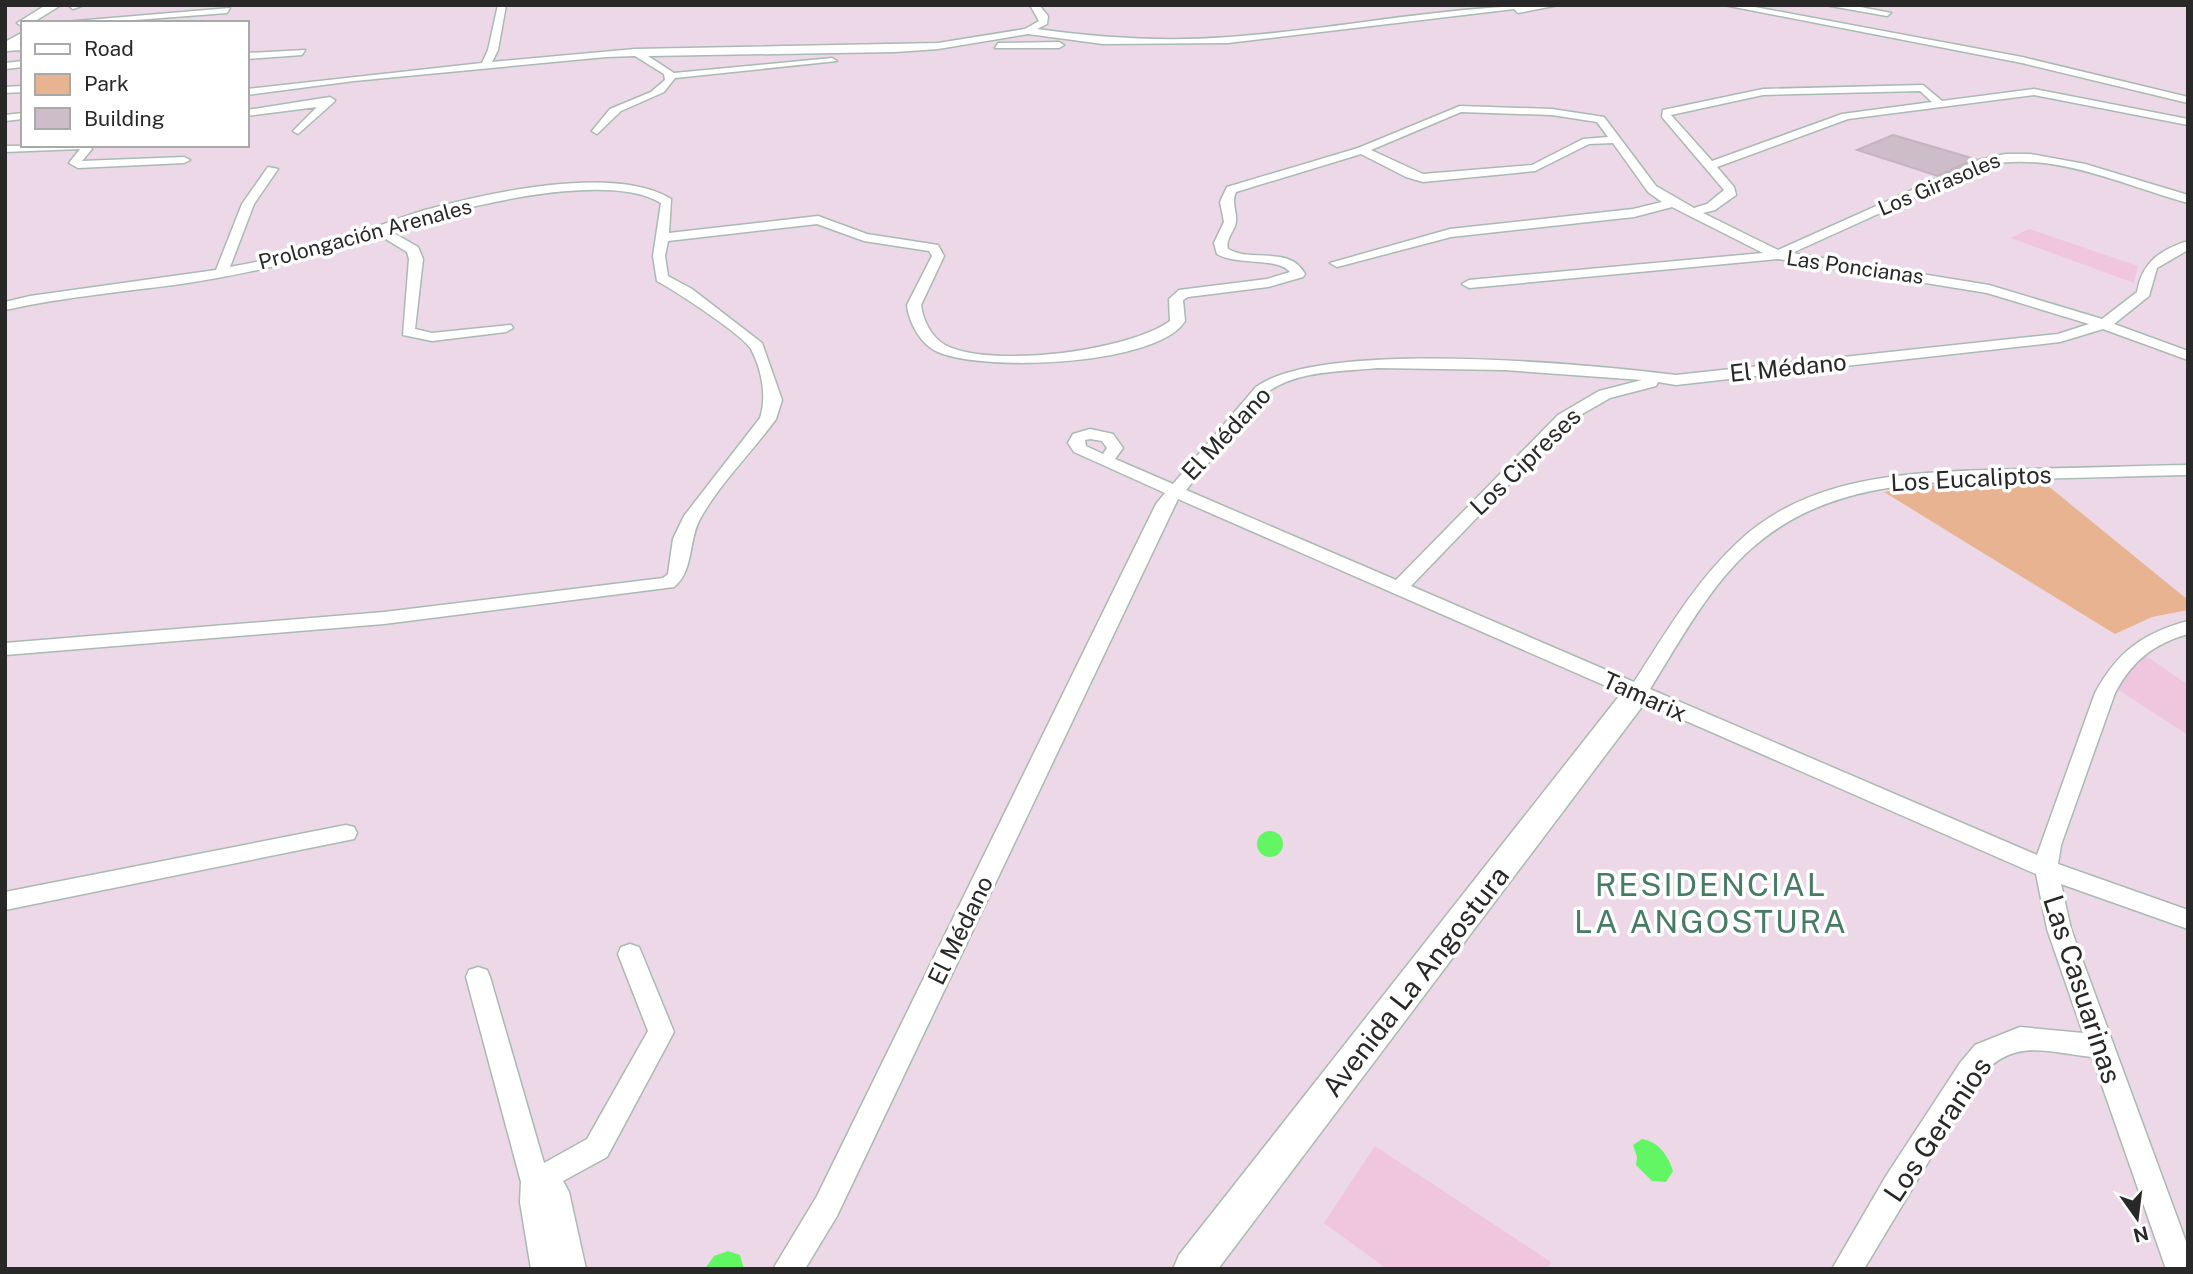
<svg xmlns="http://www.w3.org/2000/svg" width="2193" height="1274" font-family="'Public Sans',sans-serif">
<rect width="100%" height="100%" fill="#ecd8e6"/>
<path fill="#efc6de" d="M2029,229L2138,266L2134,283L2011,238Z
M2142,653L2188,685V735L2114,687Z
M1375,1146L1551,1262L1547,1269H1387L1324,1223Z"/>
<path fill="#e7b391" d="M2042,481L2188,600V610L2152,617L2115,634L1884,492L1929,485Z"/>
<path fill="#63f664" d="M1257 844a13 13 0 1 1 26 0a13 13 0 1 1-26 0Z
M1642,1139C1659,1142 1668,1155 1673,1171L1666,1182L1652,1181L1636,1165L1637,1157L1633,1145Z
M728,1251L740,1255L744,1269H705L714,1256Z"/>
<path fill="#cdbdc8" stroke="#c7b2bf" stroke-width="2" d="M1893,135L1975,159L1938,176L1857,150Z"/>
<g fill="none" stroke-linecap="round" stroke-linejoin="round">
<g stroke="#a9bab2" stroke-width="3">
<path id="street" d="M84,5L73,9L69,6V5Z
M498,5H506L498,50L492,62L635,49L938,43L1025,29L1039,21L1030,5H1039L1048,16L1047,24L1037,29C1101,38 1165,42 1229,37C1340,29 1449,5 1559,5L1518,13L1514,9L1228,43L1103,44L1028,34L938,49L895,52L648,56L674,73L832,58L837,61L675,78L664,92L621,111L597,134L592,131L610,109L651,92L665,80L664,74L635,56L606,57L354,81L247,95V89L482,63L488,50Z
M1724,5H1744L2022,57L2188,97V103L2022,63Z
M1825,5H1850L1891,13L1887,16Z
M230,8L227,13L95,23H52Z
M998,43L1059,42L1064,45L1059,48H995Z
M23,44V50L5,51V45Z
M305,50L302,55L247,59V53Z
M23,61V67L5,69V63Z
M1923,85L1942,101L2034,89L2188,119V125L2034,95L1848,119L1717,167L1734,187L1736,195L1715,210L1703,213L1778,250L1979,160L2005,154H2030L2085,164L2188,195V203C2122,185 2056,151 1986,165L1792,253L1989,285L2102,319L2137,292C2142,262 2160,250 2188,241V250L2157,268L2149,296L2114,324L2188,351V360L2103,329L2060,342L1676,385L1658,382L1656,386L1610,398L1570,421L1411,586L1634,682C1665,634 1695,582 1738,542C1814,470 1926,472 2024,469C2078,468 2133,466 2188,465V475C2133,476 2078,478 2023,479C1928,482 1829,480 1752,548C1709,586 1680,641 1650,689L2037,855L2095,693C2117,652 2143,633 2188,621V634C2153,644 2132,661 2115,693L2061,845L2058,864L2188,910V929L2061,884L2071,929L2188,1247V1269H2166L2092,1057C2044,1052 2013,1037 1978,1079L1864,1269H1832L1886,1176L1960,1063L1975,1045L2020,1027L2083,1033L2047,929L2036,874L1178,499L837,1216L805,1269H773L817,1196L1156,504L1165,493L1074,452L1068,443L1073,434L1090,429L1113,434L1123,448L1115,459L1173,484L1256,387C1322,339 1590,364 1676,375L2058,334L2089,324L1987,293L1778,259L1469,288L1462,284L1469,280L1763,253L1672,207L1634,217L1451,237L1337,267L1330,263L1450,229L1633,209L1662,202L1648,192L1613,143L1589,144L1535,171L1423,182L1406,177L1361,154L1236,192C1231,204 1237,210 1236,221C1235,232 1225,238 1228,249C1252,263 1290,245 1305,274L1303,277L1268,287L1188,297L1183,300L1185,321C1157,366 984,372 938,352C921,345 909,323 907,305L932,256L929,251L864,241L817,224L668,241L665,256L668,276L692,289L762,343L782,400L776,419C752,452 720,483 700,519C688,541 694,571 674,587L384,624L5,655V643L384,612L663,578L668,574L673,539L684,516L760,418C767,397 762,370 751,349C743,335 674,290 657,281L653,256L661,203C606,169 449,209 390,231L418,247L423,259L415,329L432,333L511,325L513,328L506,332L432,341L403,335L409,259L407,252L379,235C315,258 249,274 181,284C122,292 63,297 5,310V302L30,296L216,270L242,204L268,167L278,169L254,204L230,267C256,262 283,257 309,250C349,239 385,222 425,210C488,193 614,164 671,199L669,233L818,216L867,234L938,245L944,256L921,305C923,320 931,337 945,345C991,369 1129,351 1170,321L1169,299L1179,290L1267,279L1290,272C1278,257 1238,266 1217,254L1214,243L1224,222L1220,202L1227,187L1358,148L1460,106L1552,109L1604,117L1656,186L1694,208L1707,204L1724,190L1662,117L1663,110L1763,89ZM1920,91L1932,102L1842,114L1712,161L1671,115L1763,95ZM1461,112L1552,115L1597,122L1608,137L1583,139L1532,165L1423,174L1371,150ZM1377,368L1504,370L1642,380L1599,391L1558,415L1396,580L1186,490L1266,393C1298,370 1339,372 1377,368ZM1090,439L1102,441L1107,448L1103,454L1086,446L1085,440Z
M23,86V92L5,93V87Z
M330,97L335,100L334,102L298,134L293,131L317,107L247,116V110Z
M23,113V119L5,121V115Z
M89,145L92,149L82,161L184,157L190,160L184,163L78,168L69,163L80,149L5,152V146Z
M346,825L354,827L357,833L354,839L5,910V892Z
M630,944L639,947L642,954L674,1032L607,1157L563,1181L569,1192L586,1269H531L520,1202L521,1182L466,977L469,970L478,967L487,970L490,977L544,1163L587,1139L648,1031L618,954L621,947Z"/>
</g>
<g stroke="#a9bab2" stroke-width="3">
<path id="secondary" d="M46,5H61L32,23H23V27L17,23Z
M23,32V42L5,52V42Z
M1637,684L1647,686L1651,693L1647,700L1218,1269H1173L1179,1255L1627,686Z"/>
</g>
<use href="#street" fill="#fff" fill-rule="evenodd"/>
<use href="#secondary" fill="#fff" fill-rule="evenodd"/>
</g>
<g text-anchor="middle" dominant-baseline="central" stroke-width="7" stroke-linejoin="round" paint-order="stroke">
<g font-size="21" fill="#282828" stroke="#fff">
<text transform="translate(1939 184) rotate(-23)">Los Girasoles</text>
<text transform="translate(365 234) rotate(-15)">Prolongación Arenales</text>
<text transform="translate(1855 267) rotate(8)">Las Poncianas</text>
</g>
<g font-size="24" fill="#282828" stroke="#fff">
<text transform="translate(1788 367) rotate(-6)">El Médano</text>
<text transform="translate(1226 433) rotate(-47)">El Médano</text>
<text transform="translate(1525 461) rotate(-44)">Los Cipreses</text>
<text transform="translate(1971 478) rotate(-3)">Los Eucaliptos</text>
<text transform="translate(1645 696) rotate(24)">Tamarix</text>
<text transform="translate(960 930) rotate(-64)">El Médano</text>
</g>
<g font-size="28" fill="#282828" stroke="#fff">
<text transform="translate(1415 981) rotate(-52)">Avenida La Angostura</text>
<text transform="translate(2083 989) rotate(72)">Las Casuarinas</text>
<text transform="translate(1937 1129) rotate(-56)">Los Geranios</text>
</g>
<g font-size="32" letter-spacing="2" fill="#467b64" stroke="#fff">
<text x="1711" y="884">RESIDENCIAL<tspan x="1711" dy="37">LA ANGOSTURA</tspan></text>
</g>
</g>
<rect width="2193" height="1274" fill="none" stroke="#282828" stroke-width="14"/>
<rect x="21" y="21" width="228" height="126" fill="#ffffff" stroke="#a9a9a9" stroke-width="2"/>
<rect x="35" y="44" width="35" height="10" fill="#ffffff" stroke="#a9a9a9" stroke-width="2"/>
<text x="84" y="56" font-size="21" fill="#282828">Road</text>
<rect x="35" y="74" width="35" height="21" fill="#e7b391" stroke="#a9a9a9" stroke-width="2"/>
<text x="84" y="91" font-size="21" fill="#282828">Park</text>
<rect x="35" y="108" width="35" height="21" fill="#cdbdc8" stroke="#a9a9a9" stroke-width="2"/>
<text x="84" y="126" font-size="21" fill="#282828">Building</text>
<g transform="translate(2137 1218) rotate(166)" stroke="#ffffff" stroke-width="5" paint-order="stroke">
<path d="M0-5L12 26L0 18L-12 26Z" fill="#282828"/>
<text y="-10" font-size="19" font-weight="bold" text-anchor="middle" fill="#282828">N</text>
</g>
</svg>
